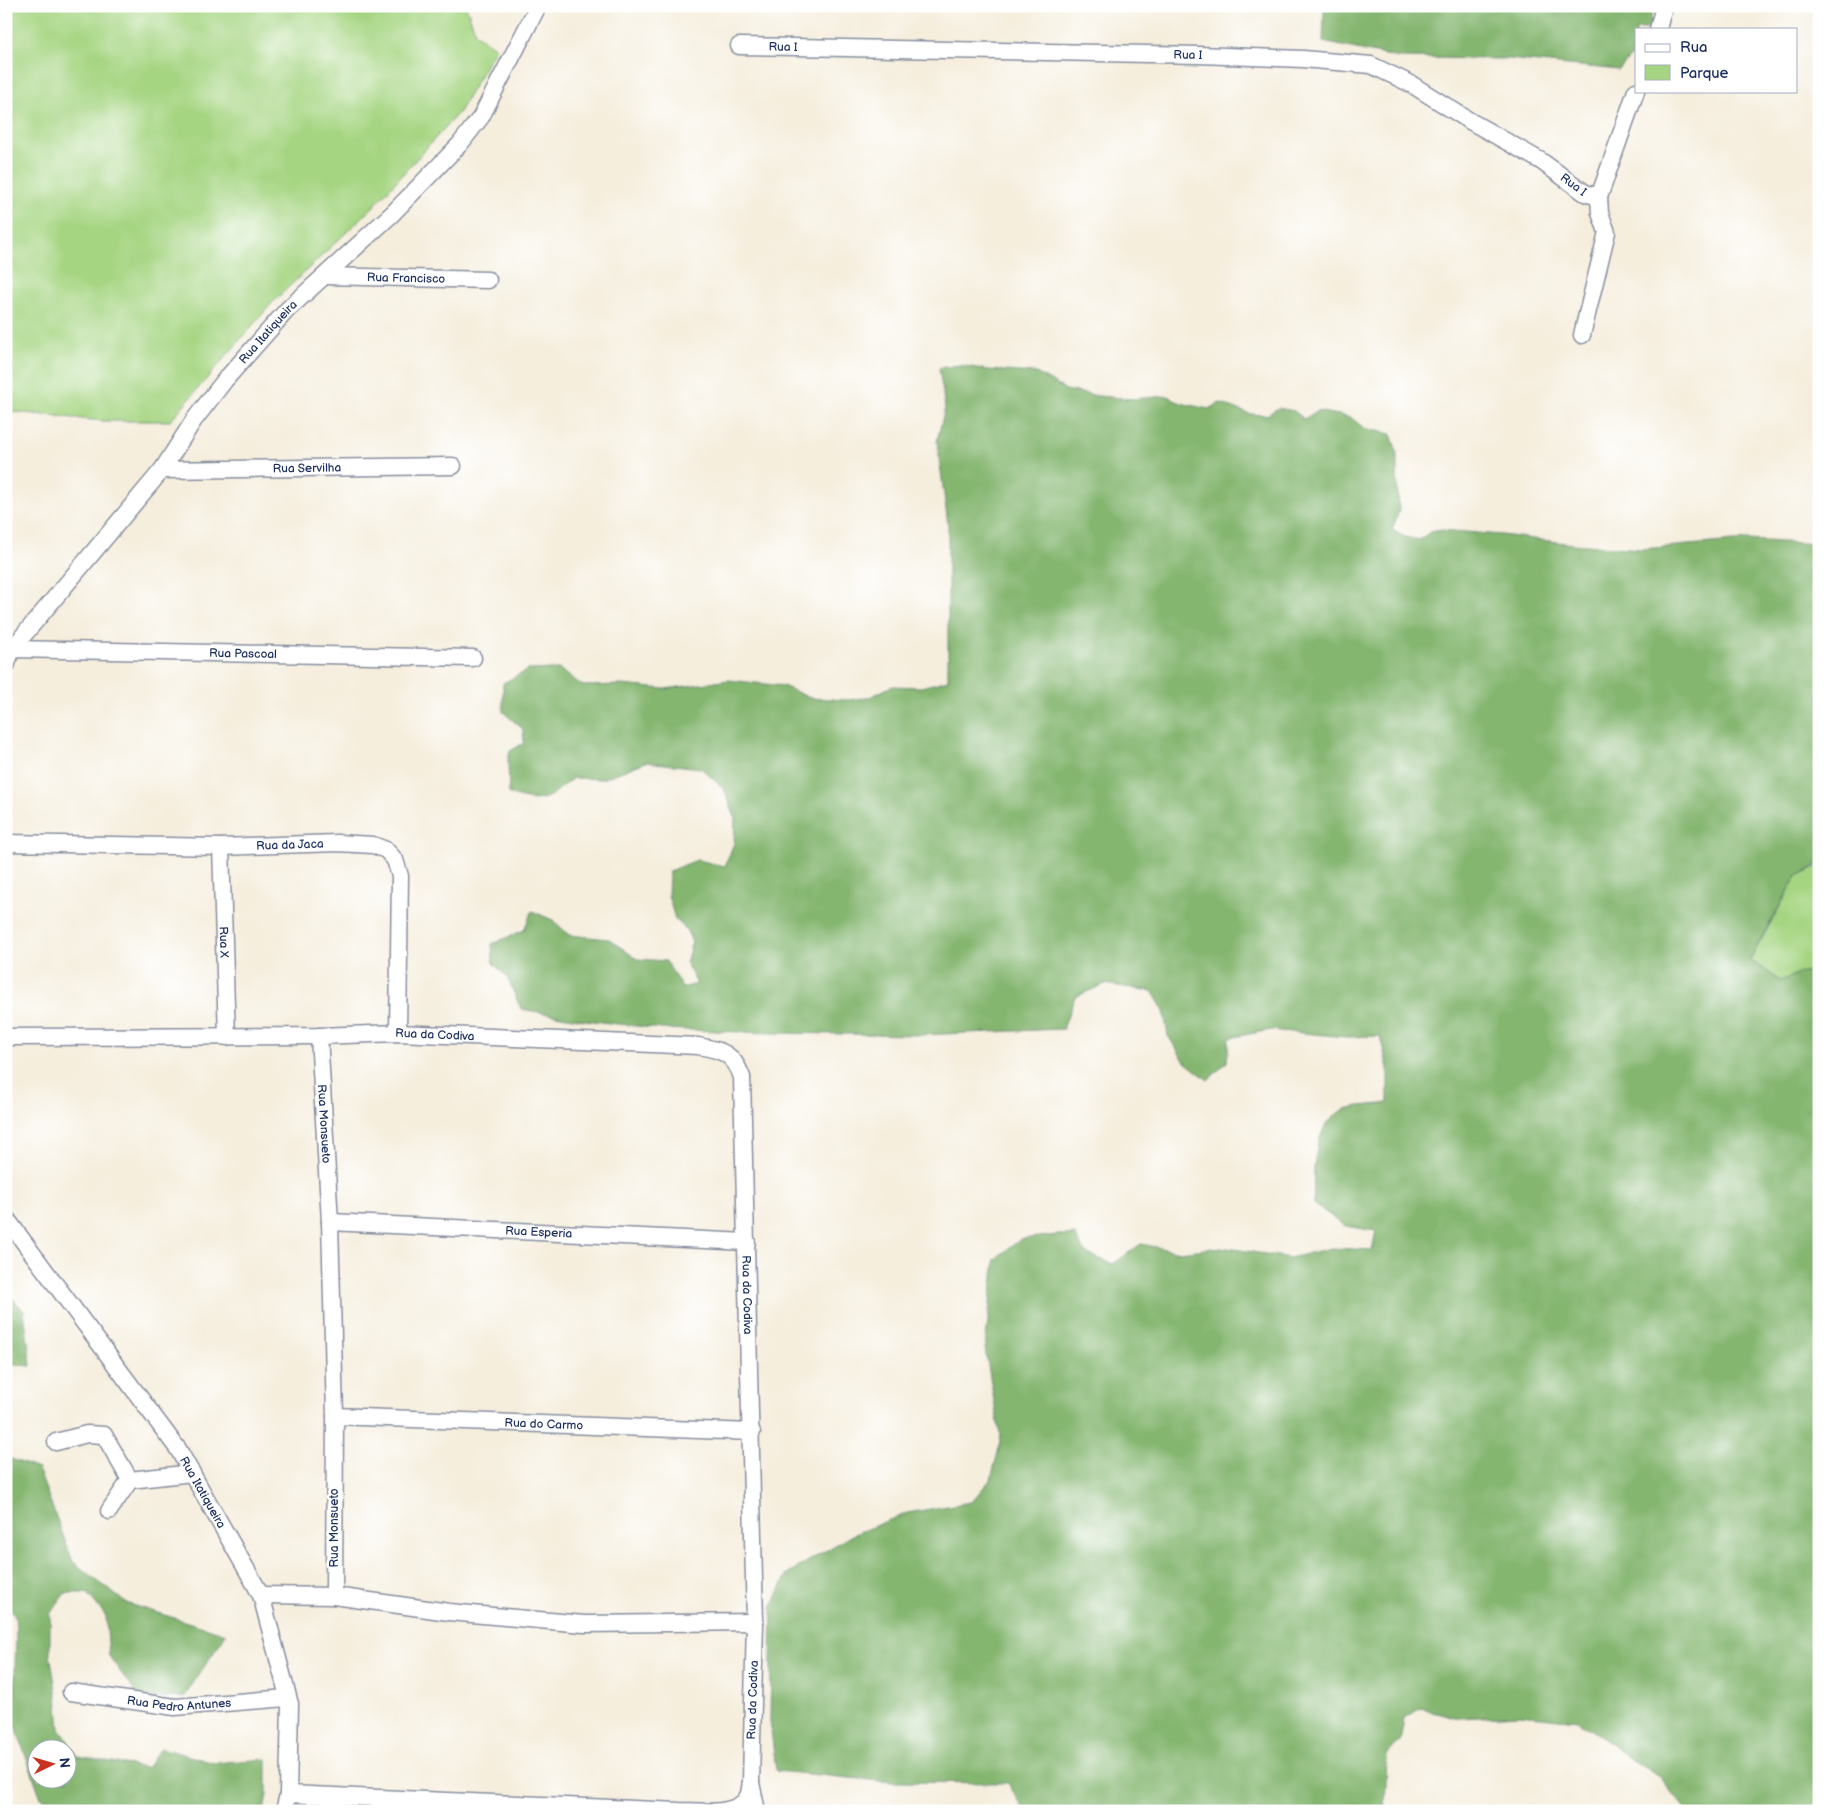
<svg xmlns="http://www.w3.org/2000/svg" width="1825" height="1817" font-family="'Balsamiq Sans',sans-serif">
<rect width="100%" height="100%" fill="#fff"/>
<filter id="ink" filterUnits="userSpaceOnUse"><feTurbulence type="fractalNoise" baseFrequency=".02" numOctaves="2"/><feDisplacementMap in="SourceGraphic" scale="10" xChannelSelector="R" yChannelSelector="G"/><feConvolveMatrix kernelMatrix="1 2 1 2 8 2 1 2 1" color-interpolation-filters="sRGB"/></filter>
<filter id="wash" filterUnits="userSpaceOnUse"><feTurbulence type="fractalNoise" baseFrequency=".0096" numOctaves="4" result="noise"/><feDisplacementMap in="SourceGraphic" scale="20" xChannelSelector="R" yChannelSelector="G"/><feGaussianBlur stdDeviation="1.12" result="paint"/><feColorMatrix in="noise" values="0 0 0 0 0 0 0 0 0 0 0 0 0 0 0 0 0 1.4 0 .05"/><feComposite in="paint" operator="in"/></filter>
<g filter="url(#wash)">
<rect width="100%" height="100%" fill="#f5eedd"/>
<path fill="#a6d582" stroke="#608270" d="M6,6H466L476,34L496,48L459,112L372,208L272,303L170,421H103L6,411Z
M1819,866V969L1798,973L1781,981L1750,960L1797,876Z"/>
<path fill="#84b670" stroke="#507267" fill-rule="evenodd" d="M1328,6H1653L1649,29H1636V51L1619,70L1509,59L1400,58L1323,42L1324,11Z
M959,365L988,370L1036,373L1066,390L1098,396L1133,399L1168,396C1179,405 1194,405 1208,409L1220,403L1250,414L1267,415L1278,408L1294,411L1304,419L1317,411L1350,417L1364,428L1391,434L1397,452V482L1399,511L1392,530L1405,537L1419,540L1430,532L1441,530L1502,535L1573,544L1642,549L1746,540L1819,544V864L1796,877L1749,960L1781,981L1799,973L1819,969V1811H1687L1660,1778L1578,1721L1521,1715L1459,1718L1421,1708L1404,1718L1400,1742L1387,1754L1385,1811H1025L1008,1783L892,1782L776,1771L770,1721L772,1607L787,1574L852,1535L907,1513L971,1502L991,1479L1001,1441L985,1348L995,1259L1021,1239L1058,1235H1075L1085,1253L1113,1264L1141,1244L1180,1252L1221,1247L1290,1258L1331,1248L1372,1250L1376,1231L1345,1226L1314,1204C1313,1172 1311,1120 1349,1108C1361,1105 1375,1105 1388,1103V1068L1380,1036L1346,1037L1270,1030L1229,1038L1227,1062L1208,1080L1185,1062L1168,1036L1164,1011L1152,991L1105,984L1075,997L1063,1029L919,1035L770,1033L662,1029L584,1020L521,1009L507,977L493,963L492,944L524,930L532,911L553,920L569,935L609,939L637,959L666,961L682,988L697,984L686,963L692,942L686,929L675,919L668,895L669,871L697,860L725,866L734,843L735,817L724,789L701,768L646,762L602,779L573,778C547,799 544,806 509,794L508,759L510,751L524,743L523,729L503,712V683L528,670L559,669L583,686L621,685L665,689L729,680L783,686L810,698L849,700L870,697L892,686L921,687L948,680V525L937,441L945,408L939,368Z
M6,1291L24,1311L31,1366L6,1364Z
M6,1457L38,1469L73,1562L126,1603L226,1634L184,1697L140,1699L109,1656L106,1616L87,1593H65L50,1614V1654L57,1696L60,1729L78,1756L146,1768L161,1748L214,1763L267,1759V1794L264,1811H73L41,1798L14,1723L16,1630L15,1616L6,1605ZM38,1750H68V1780H38Z"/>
</g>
<g filter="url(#ink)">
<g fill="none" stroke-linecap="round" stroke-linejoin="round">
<g stroke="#888e9e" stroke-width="19">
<g id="street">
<path d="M1658,29L1664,6"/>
<path id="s1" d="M739,46L1199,55L1303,59L1371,65L1411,84L1470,121L1541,161L1585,193L1599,197"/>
<path id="s2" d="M325,276L488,280"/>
<path d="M1582,335L1607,232L1600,213L1599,197L1636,91"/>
<path id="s3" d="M162,470L453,466"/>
<path id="s4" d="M12,649L473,658"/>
<path id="s5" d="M6,666L12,649L162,470L194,420L225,380L287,310L392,214L460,144L481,117L538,6"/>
<path id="s6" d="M6,843L221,847L337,843L373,845L386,850L395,860L400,876L398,1033"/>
<path id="s7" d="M221,847L227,1037"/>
<path id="s8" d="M319,1036L330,1222L335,1416L334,1596L449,1612L584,1624L755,1622"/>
<path id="s9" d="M6,1037L319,1036L398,1033L698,1046C722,1050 733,1053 742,1077L755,1622L751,1781C750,1786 750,1792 748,1796C739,1817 698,1811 679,1811L288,1794"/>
<path id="s10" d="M6,1218L178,1449L261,1595L290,1704L288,1794L284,1811"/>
<path id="s11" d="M330,1222L747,1242"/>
<path id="s12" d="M335,1416L752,1432"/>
<path d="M56,1442L87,1434L104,1435L130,1480L192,1473"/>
<path d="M109,1511L130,1480"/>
<path d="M261,1595L334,1596"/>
<path id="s13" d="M71,1692L175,1707L287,1698"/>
<path d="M751,1783L757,1811"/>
</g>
</g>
<use href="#street" stroke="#fff" stroke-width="16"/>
</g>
</g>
<g text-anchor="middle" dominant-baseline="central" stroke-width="5" stroke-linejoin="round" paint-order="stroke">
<g font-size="12" fill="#1b2f5e" stroke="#fff">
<text stroke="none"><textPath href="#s1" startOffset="44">Rua I</textPath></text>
<text stroke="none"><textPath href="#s1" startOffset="449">Rua I</textPath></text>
<text stroke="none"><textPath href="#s1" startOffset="868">Rua I</textPath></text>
<text stroke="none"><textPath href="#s2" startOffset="81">Rua Francisco</textPath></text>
<text stroke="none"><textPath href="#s5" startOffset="426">Rua Itatiqueira</textPath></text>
<text stroke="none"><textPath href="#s3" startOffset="145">Rua Servilha</textPath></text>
<text stroke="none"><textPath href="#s4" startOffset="231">Rua Pascoal</textPath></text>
<text stroke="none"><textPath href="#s6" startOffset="284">Rua da Jaca</textPath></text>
<text stroke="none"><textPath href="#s7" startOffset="95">Rua X</textPath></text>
<text stroke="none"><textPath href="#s9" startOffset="429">Rua da Codiva</textPath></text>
<text stroke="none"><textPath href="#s8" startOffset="88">Rua Monsueto</textPath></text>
<text stroke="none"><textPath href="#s11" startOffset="209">Rua Esperia</textPath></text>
<text stroke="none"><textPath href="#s9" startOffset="968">Rua da Codiva</textPath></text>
<text stroke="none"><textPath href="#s12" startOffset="209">Rua do Carmo</textPath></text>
<text stroke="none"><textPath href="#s10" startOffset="338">Rua Itatiqueira</textPath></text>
<text transform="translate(334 1528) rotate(-90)">Rua Monsueto</text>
<text transform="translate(753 1700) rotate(-88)">Rua da Codiva</text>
<text stroke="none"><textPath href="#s13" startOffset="109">Rua Pedro Antunes</textPath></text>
</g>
</g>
<rect width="1825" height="1817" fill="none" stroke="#fff" stroke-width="25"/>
<rect x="1635" y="28" width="162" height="65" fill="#ffffff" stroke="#a4acbf"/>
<rect x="1645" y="44" width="25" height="8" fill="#ffffff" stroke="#a4acbf"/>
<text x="1680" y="52" font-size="15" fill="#1b2f5e">Rua</text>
<rect x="1645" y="65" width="25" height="15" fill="#a6d582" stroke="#a4acbf"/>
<text x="1680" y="78" font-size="15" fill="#1b2f5e">Parque</text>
<g transform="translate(52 1764) rotate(85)"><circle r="24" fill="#ffffff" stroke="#a4acbf"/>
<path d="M0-4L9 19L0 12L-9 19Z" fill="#c8321e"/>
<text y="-8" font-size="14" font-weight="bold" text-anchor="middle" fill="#1b2f5e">N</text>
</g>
</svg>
